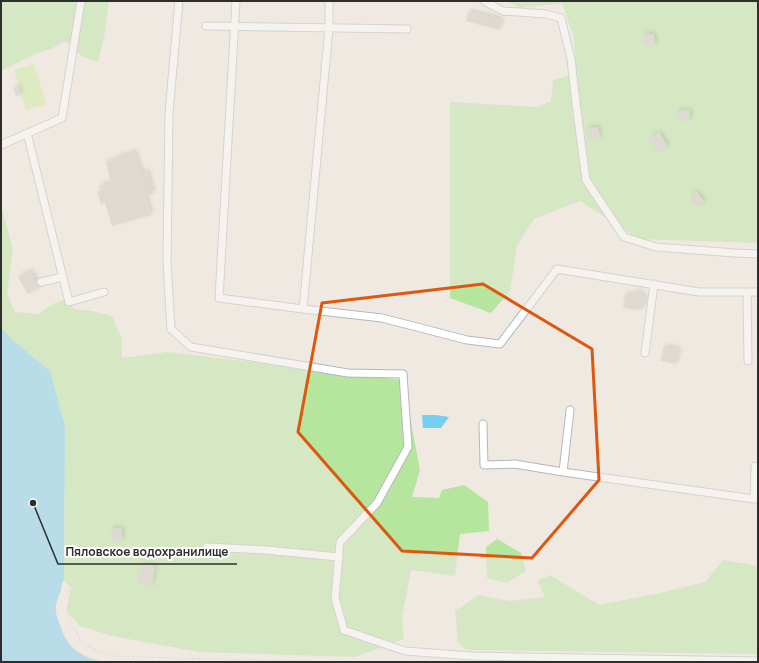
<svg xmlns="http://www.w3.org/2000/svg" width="759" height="663" font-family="Manrope,sans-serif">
<defs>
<filter id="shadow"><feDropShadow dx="2" dy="-2" stdDeviation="2" flood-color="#0004"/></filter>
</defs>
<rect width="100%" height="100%" fill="#efe9e1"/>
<path fill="#b6e59e" d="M1,1H109L104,38L98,62L83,57L65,41L53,48L33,55L1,71Z
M507,1H758V243L639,239L580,201L534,219L517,246L510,291L491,313L450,298V102L538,107L551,101L553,80L576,74L574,38L562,3L520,8Z
M1,206L13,249L7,294L15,312L38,314L53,304L63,300L75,309L92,311L112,316L122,339V358L167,352L403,380L420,470L412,497L439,498L442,490L464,485L488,502L489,531L460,534L455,576L411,570L402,618L404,639L355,657L199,652L112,636L80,626L66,611L71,588L64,580L65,427L16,343L1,328Z
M497,539L521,553L526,571L507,583L487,578L486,547Z
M723,560L758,566V654L466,650L458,642L455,611L478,595L510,601L545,597L537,581L550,575L599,605L660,593L705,582Z"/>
<path fill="#c9ec9a" d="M34,64L46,104L26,110L14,70Z"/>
<path fill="#75cff0" d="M1,328L16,343L50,371L65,427L64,580C61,584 62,587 61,591C59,596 56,601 56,606C55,612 57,617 59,622C66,646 78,656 103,662H1Z
M422,415H436L449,417L441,428H423Z"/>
<path fill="#cbc7bf" filter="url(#shadow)" d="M469,11L502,20L499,30L466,21Z
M647,34H654L655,45L648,46L643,45V36Z
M18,86L21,95L16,96L13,88Z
M678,110L690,111V120H677Z
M598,127L600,138L589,140L587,129Z
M659,132L668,147L658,153L650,138Z
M135,152L141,173L147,171L153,194L146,196L151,215L112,226L105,203L101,204L97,192L101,191L99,186L111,182L106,162L117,159L116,157Z
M697,192L704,201L697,207L690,198Z
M30,271L40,287L28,294L18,277Z
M634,292L641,293L645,298L643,307L639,310L635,309L633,310L623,307L625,299L624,297L626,293L629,295L633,294Z
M664,346L679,349L676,364L661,361Z
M112,528L122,529V541L112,540Z
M141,564L155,566L152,586L139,584Z"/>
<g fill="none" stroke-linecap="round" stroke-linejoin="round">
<g stroke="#b4b7c1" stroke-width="9">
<path id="minor" d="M179,1L169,112L167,263L171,329L191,347L348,373L403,374L408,447L377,503L340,542L335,598L344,630L405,651L472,656L758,661
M236,1L219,298L303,309L382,318L467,340L500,344L557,269L699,292H758
M484,1L503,11L546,14L561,18L571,59L576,103L586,180L624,237L656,247L735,253L758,254
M206,26L407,29
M27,133L69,302L104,292
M1,145L62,118L81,1
M41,282L63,277
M747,292L748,361
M303,309L329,28V1
M645,353L654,284
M483,424L484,465L515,464L563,472L754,499H758
M563,472L570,410
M754,499L755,466
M207,547L266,550L339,557"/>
</g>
<path stroke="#c9c9c9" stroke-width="1" stroke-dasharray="3 2" stroke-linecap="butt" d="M68,589L70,622L84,645L112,656L178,658L309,661L339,635"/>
<use href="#minor" stroke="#fff" stroke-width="7"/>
</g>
<path d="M0 0H759V663H0ZM483,284L592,349L599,480L532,558L402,551L298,432L322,303Z" fill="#efe9e1" fill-opacity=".55" fill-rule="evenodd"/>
<path fill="none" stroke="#df570e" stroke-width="3" stroke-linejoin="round" d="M483,284L592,349L599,480L532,558L402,551L298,432L322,303Z"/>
<path fill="none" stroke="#2e2e2e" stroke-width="1.5" d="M33 503L58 564H237"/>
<circle fill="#2e2e2e" stroke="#fff" stroke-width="1.5" cx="33" cy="503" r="4"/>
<g font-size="12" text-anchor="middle" font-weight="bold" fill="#2e2e2e" stroke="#fff" stroke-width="4" stroke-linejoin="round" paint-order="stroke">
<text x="147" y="556">Пяловское водохранилище</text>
</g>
<rect width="759" height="663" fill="none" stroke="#2e2e2e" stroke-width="4"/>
</svg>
